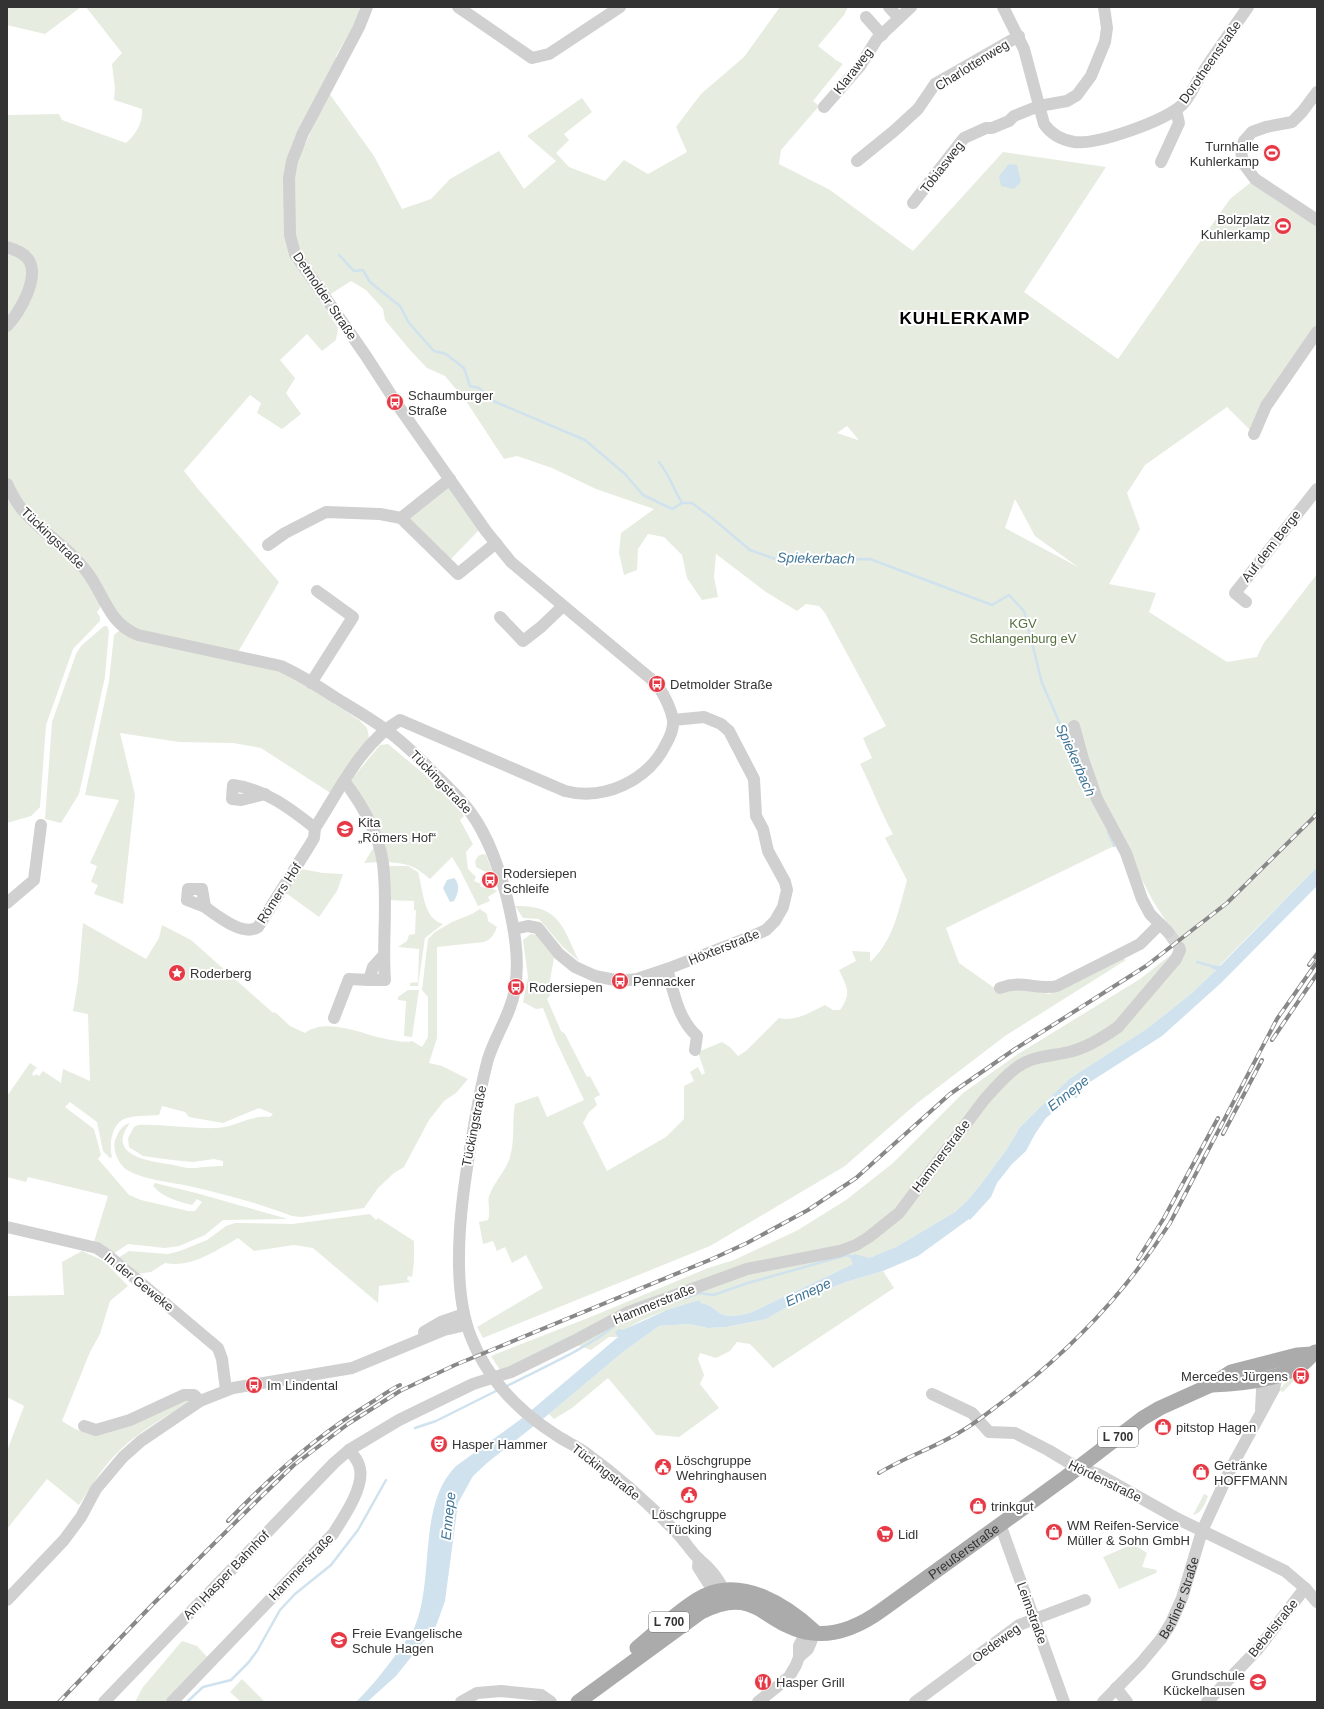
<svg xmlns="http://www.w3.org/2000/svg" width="1324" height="1709" font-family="Arial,sans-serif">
<rect width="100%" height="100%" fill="#fff"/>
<path fill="#e6ecdf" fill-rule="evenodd" d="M7,7H81L45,34L7,25Z
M86,7H360L358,17L336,56L335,65L288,172C308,146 316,119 326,89L374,156L402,209L431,199L450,179L499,151L524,189L556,161L527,136L582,98L592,112L564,134L569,140L556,153L569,167L605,181L624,160L648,174L687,152L676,127L701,94L744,57L780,7H848L844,15L818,46L836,60L843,64L813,101L819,106L781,150L779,164L830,190L913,251L1003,152L1106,167L1024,292L1118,359L1230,199L1255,179L1317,220V332L1254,434L1227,407L1145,465L1127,493L1140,529L1109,584L1156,593L1149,612L1227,662L1257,657L1263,644L1317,574V867L1219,966L1214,965L1212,968L1217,969L1192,993L1148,1028L1069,1079L1020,1127L1007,1149L981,1184L967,1201L955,1212L896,1247L869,1258L853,1261V1264L750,1313C741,1315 732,1317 724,1315C714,1311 715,1306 701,1303L699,1300C680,1306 627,1321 619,1337H609L591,1350L568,1342L507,1370H500L491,1356L598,1314L708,1268L734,1260L798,1230L846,1200L893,1163L963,1093L1018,1054L1140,979L1182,946L1153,901L1056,715L1114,846L946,928L959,963L1000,992L1010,988L1050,994L1057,986L1120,955L1126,960L1005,1036L916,1104L845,1166L710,1246L483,1338L477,1327L543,1288L526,1255L512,1263L505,1247L497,1251L493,1241L483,1244L479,1222L488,1220C491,1211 487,1202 489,1196C494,1182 506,1171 510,1157C515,1141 512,1121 515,1104L538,1096L547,1117L584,1100L556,1041L543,1008L536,1009L523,1002L528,977L523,940L531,934L537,935L554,957L550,981L551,994L547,999L561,1031L565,1034L587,1077L590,1076L600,1095L594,1098L597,1105L589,1112L583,1123L607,1171L666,1137L684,1119V1086L694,1081L690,1072L698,1067L702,1075L705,1073L698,1052L722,1042L730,1047L738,1056L746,1051L779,1018C795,1022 811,1012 825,1005L833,1010H840C852,993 847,987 839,970L856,961L852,951L870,952V962C893,942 899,909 907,880L885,838L893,834C880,811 872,787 860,764L872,758L863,738L886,726L825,613L819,606L806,604L797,611L766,592L716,554L714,577L718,597L702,600L687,578L682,555L664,537L648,534L638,549L637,570L624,575L619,553L621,533L654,509L596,489L552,468L517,456L504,459L466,401L445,376L427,368L410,350L385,320L383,309L366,290L351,281L320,301L338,328L336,340L322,351L307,334L280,360L295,378L286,393L301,414L282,429L257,413L261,403L250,395L184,471L198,489L279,582L238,652L289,674L359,720L367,728L369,737L332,794L261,748L233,743L179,742L120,733L135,795L123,904L94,894L98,885L91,882L97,866L90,863L119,800L85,795L109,681L114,635L122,628L100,601V608L97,612L100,617V621L73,649L46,725L40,807L31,816L7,823V326L37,269C33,250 22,250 7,242V115L59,114L62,120L126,143C136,134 143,123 142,109L114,100L115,89L112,64L122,53ZM847,426L858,439V440L837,433ZM1015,499L1035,536L1078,567L1005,528Z
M7,251C11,253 17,255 21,259C38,277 16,305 7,322Z
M446,483L479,530L449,561L405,519Z
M104,626H107L109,631L105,677L79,794L61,823L45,819L52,722L76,654L81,646Z
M388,744L424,774L461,812L464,816L460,820L473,844L466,852L468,869L476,877L474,881L481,884L480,886L485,888L486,886L497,891L488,897L490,901L478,906L461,872L452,857L430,879C414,865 408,864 387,862L351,780L380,745Z
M375,845L379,862L364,863Z
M483,854L486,855L494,876L476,867L475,861L478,856Z
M386,866H408L418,872C423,889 423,919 443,924L425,938L418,986H410V983L418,982L419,949L398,947L407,941L409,935L415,934L416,910H414V901L387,900Z
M301,869L323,873L343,874L337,891L319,917L286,893Z
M515,906C560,905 562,926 579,961L563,947L539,919L523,918Z
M480,909L487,914L488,921L497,927C494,934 492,939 484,942L437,947V1038L429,1063L442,1066L468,1079L456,1093L444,1101L429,1120L404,1167L394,1173L378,1188L364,1208L302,1217L292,1216C258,1203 224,1194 189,1186C169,1182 145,1180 127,1170C118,1164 111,1148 116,1138C119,1131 122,1125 130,1123C106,1154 146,1161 168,1164C176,1165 186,1169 195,1168C204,1167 213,1166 223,1166V1161L214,1159L193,1162L172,1160L143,1156L129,1147L128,1138L134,1127L138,1125C164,1124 190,1129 216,1128C236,1127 249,1115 270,1117L273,1114L259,1108L223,1123L189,1117L185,1112L162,1106L159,1115C148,1116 134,1115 124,1119C111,1125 109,1145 112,1157L110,1158L103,1151L97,1122L70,1102L65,1107L94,1129L101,1155L98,1159L129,1195L141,1200L188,1211H195L202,1202L197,1199L192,1205C179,1202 162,1197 153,1186L155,1183L196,1193L288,1219L223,1220L205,1235L179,1246L165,1248L128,1244L113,1254L93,1245L108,1196L28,1177L26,1182L7,1177V1096L30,1063L39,1069L36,1068L32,1074L34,1076L36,1074L39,1076L43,1071L61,1083L63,1069L90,1081L88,1014L73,1011L78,982L83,923L146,959L159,938L162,925L191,940L272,1012L276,1013L290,1026L305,1033C328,1016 365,1036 391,1040C398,1041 405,1043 412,1041L422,1047L428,1037V997L422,990L428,939L435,932L452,922L472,914Z
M408,990H419L412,1037L404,1036L406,1001L398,1000V997Z
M370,1214L376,1220L378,1218L414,1241V1262L412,1277L408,1276L407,1279L410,1282L379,1286L378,1303L313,1248L294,1245L254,1251L238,1238C215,1251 192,1268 165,1263L151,1272L137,1274L118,1258L129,1251L168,1254L180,1251L207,1240L226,1226L235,1223L292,1224Z
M82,1251L104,1261L128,1286L110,1301L100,1334L90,1352L62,1421L75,1429L90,1434L185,1397L192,1400C166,1417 137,1432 115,1455C101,1470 90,1488 79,1505L47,1479L7,1529V1451L24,1406L7,1397V1296L64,1295L62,1262Z
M883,1271L894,1288L773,1368L750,1344L737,1342L730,1351L716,1358L700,1353L698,1359L704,1375L700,1384L719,1408L679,1437L656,1435L608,1378L572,1408L554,1419L549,1414L623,1352L659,1326L689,1324L708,1328L726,1327L766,1319L798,1301L846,1282Z
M1299,1375L1283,1392L1279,1390L1289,1379Z
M1204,1494L1208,1496C1205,1504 1202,1513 1193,1515Z
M1133,1544L1147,1553L1142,1567L1157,1570L1156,1573L1119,1589L1103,1557Z
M182,1641L197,1646L209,1659L167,1702H135L143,1687Z
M242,1679L265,1702H241L230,1692Z"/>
<path fill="#cfe2ee" d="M1009,164L1017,165L1021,182L1014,189L1001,186L999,176Z
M1317,867V886L1221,983L1162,1036L1090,1082L1078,1093L1077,1098L1072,1097L1046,1118L1035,1134L1026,1151L1012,1164L997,1183L991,1197L970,1220L969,1219L918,1256L883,1271L846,1282L798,1301L766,1319L726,1327L708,1328L689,1324L659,1326L623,1352L549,1414L487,1463L473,1476L458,1503L445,1601L436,1626L396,1676L367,1702H356C374,1684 389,1665 404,1643C408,1638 413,1632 415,1626C435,1578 417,1505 456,1466L521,1419L618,1337L615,1332L619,1329L623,1330L667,1310L699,1300L701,1303C715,1306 714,1311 724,1315C732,1317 741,1315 750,1313L853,1264L851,1259L854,1254L869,1258L896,1247L955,1212L967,1201L981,1184L1007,1149L1020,1127L1069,1079L1148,1028L1192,993L1216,970L1211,968L1214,965L1220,966Z
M454,878C461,885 458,893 454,901L450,902L443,888L447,880Z"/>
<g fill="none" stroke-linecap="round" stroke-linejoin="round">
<path stroke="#cfe2ee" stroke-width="2.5" d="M339,255L354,271L363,270L370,282L400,306L409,323L434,351L446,354L464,368L470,386L479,388L491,400L585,440L625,474L643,495L672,509L682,503H692L712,518L750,550L778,560L870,559L992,605L1009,595L1024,611L1042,683L1084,778
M659,462C670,476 673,488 682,503
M1108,832L1114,846
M1197,962L1215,967
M685,1298L699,1293L713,1295L748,1283L847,1255L855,1258
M505,1387C543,1367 583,1351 617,1324
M415,1428L436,1421L498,1390
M187,1702L203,1687L231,1680L248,1663L257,1651L280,1610L295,1594L331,1565L358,1530L386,1480"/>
<path stroke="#d6d6d6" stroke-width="12" stroke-dasharray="12 6" stroke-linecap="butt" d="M1168,932L1179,947"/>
<g stroke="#d0d0d0" stroke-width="12">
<path d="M458,7L532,58L549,54L620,7"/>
<path d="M889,7L899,18"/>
<path d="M1003,7L1024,49L1044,124C1051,134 1062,140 1074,142C1098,145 1164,121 1182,105C1190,97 1194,86 1200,77C1215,53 1232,30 1248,7"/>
<path d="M866,17L882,35"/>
<path d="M1317,92L1302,112L1292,122L1266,127L1252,132L1244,141L1241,151L1243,163L1255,179L1317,220"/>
<path d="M824,107L860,66L877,39L911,7"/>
<path d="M857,161L894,131L918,109L935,84L1019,36"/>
<path d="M1161,162L1179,123L1176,110"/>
<path d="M913,203L964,138L986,128H992L1009,121L1014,116L1039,106L1067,101L1077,95L1091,76L1105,42L1107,28L1104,7"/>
<path d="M7,247C15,250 23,252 28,259C41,277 19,313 7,326"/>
<path d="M1254,434L1266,406L1317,332"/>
<path d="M7,484C11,492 15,501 21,508C40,532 69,547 87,572C105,596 108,623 138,635L281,666C300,675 318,686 336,698C354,709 372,719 389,732C408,746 424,763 440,779C451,790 462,800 471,813C489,838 499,868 507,898C514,927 520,958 515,989C511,1014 496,1034 488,1059C482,1081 478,1103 474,1126C463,1186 448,1280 471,1337C488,1380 518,1411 556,1435C566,1442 577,1446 586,1453C618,1476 649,1504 677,1533C685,1541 691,1552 699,1559C711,1569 716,1576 724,1590L722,1598"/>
<path d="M401,518L450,479"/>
<path d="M268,545L285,533L326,512L380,514L401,518L458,574L496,543"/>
<path d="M1246,602L1235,593L1317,489"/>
<path d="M500,617L523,641L541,627L563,606"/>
<path d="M311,683L353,617L317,591"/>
<path d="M1074,726L1083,759L1097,799L1126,853L1142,899L1150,914L1168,932"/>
<path d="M345,782C363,806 379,833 383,864C388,903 382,942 385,980H369L373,967L383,956"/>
<path d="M265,794L241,800L232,799L233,785C265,789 291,809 315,828"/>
<path d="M7,903L34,880L41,825"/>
<path d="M205,907L187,900L188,889H202L205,907C218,916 243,937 258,927L308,848L314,838L315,828C339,791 361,743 400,720L565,791C604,801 648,781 666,744C670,737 674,729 673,720C671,708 664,695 657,684L511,562L486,531L399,407L366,356L295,254L290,235L289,178L292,161L303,133L359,27L367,7"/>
<path d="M514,929L528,926L538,928L559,954L575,967L595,976L620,981L637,979L667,969L755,935L766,930L775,921L783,907L787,890L785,882L768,851L763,829L756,816L754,779L729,731L721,724L704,717L673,720"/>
<path d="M667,969C674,993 678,1019 697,1036L695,1050"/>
<path d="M1000,988C1024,979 1036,991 1057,986L1140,944L1160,924"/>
<path d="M334,1018L349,979L369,980"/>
<path d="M7,1227L97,1248L110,1257L218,1348L222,1359L226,1390"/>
<path d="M424,1332L441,1322L464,1314"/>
<path d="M932,1394L972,1413L989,1432L1015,1433L1048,1450L1078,1468L1098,1474L1178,1519L1285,1571L1305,1588L1317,1602"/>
<path d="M1261,1409L1263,1372"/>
<path d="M84,1426L96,1430L130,1420L184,1395H194L200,1401"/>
<path d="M1000,1524L1064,1702"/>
<path d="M699,1559L698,1567L719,1600"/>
<path d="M7,1600L64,1540L81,1517L96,1489L123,1457L141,1441L200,1401L233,1388L352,1368L444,1330L466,1325"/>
<path d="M799,1657L808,1649L815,1632"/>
<path d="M1116,1688L1127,1702"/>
<path d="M104,1702L334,1463L349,1450L399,1420L473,1384L511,1372L574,1341L626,1313L747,1269L840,1251L856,1245L869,1237L899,1213L984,1100C994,1089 1006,1074 1019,1066C1033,1056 1052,1056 1069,1052C1086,1048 1104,1037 1118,1027L1176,959L1180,950L1179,947"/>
<path d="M172,1702L333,1534C343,1518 364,1488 360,1469C359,1461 354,1456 349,1450"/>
<path d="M461,1702L477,1693L501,1691L541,1695L551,1702"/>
<path d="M758,1702L789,1677L796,1665L799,1657V1646L809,1626"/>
<path d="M915,1702L1019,1625L1085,1600"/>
<path id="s1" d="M1103,1702L1141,1663L1161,1639L1171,1623L1182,1598L1202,1531L1232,1466L1274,1389L1277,1375L1276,1369"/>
<path d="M1207,1702L1258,1649L1305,1588"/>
</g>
<g stroke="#ababab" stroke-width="15">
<path d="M1212,1385C1237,1384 1278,1380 1299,1366C1306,1363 1310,1356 1315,1352"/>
<path d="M637,1648C656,1632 684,1606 704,1596C743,1577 787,1606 814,1631"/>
<path id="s2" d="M578,1702L701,1612C755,1585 761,1621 805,1632C833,1638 860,1626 882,1610L1066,1477L1143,1418L1160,1408L1211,1385L1231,1372L1297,1355L1312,1354"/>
</g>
<g stroke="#888" stroke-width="4">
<path id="rail" d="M1309,965L1317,954
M1272,1040L1317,974
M1223,1134L1262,1060
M1138,1259L1164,1218L1218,1118
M879,1473C905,1457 934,1448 960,1432C976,1423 990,1411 1005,1400C1070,1351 1126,1292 1170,1223L1277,1019L1317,962
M228,1521C271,1476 316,1436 369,1404C379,1398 389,1390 400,1385
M59,1702L152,1605L265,1493L294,1465L348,1424L400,1391L455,1365L712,1259L747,1243L808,1210L856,1178L950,1094L1015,1049L1146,966L1227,903L1317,814"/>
</g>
<use href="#rail" stroke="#fff" stroke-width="2.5" stroke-dasharray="8" stroke-linecap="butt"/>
</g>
<defs>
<g id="stadium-disc" transform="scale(0.9)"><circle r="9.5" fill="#e63946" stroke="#fff"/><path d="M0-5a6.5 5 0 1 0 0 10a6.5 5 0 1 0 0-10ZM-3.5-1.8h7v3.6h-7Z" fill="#fff"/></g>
<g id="bus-disc" transform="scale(0.9)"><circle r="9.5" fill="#e63946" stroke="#fff"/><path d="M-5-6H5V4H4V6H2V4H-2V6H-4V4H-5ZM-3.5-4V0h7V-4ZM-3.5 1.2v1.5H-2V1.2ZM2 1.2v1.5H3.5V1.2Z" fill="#fff"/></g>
<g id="school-disc" transform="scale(0.9)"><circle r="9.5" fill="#e63946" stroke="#fff"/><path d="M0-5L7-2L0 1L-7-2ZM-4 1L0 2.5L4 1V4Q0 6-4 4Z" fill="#fff"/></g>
<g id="sight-disc" transform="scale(0.9)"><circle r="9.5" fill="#e63946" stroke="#fff"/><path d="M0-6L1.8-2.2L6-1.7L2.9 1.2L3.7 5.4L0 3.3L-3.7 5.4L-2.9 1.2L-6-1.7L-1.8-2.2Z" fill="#fff"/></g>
<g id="shop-disc" transform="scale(0.9)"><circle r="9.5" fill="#e63946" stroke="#fff"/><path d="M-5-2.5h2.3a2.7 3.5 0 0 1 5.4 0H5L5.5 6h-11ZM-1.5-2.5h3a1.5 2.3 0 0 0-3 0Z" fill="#fff"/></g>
<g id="theatre-disc" transform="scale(0.9)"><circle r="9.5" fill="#e63946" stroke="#fff"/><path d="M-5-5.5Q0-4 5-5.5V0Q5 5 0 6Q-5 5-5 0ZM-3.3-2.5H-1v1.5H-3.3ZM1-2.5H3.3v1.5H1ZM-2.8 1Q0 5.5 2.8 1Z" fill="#fff"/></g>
<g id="civic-disc" transform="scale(0.9)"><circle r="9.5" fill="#e63946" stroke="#fff"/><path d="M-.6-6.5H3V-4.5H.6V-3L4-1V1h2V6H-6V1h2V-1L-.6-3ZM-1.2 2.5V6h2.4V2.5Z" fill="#fff"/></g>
<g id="supermarket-disc" transform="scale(0.9)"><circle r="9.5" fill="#e63946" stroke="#fff"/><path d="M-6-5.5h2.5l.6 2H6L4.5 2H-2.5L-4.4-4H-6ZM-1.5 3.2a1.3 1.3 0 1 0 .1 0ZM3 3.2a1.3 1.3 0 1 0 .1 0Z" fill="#fff"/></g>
<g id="restaurant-disc" transform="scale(0.9)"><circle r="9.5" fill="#e63946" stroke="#fff"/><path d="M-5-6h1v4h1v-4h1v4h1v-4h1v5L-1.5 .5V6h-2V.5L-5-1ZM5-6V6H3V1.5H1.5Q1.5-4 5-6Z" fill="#fff"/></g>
</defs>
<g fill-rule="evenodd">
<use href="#stadium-disc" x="1272" y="153"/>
<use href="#stadium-disc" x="1283" y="226"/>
<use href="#bus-disc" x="395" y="402"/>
<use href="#bus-disc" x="657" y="684"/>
<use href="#school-disc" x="345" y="829"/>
<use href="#bus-disc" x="490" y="880"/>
<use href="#sight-disc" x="177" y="973"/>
<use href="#bus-disc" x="620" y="981"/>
<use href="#bus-disc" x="516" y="987"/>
<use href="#bus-disc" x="1301" y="1376"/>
<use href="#bus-disc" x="254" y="1385"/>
<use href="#shop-disc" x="1163" y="1427"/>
<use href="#theatre-disc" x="439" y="1444"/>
<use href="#civic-disc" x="663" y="1467"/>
<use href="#shop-disc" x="1201" y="1472"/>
<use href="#civic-disc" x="689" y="1495"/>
<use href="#shop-disc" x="978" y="1506"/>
<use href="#shop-disc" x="1054" y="1532"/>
<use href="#supermarket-disc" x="885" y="1534"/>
<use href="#school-disc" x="339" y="1640"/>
<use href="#restaurant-disc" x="763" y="1682"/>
<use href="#school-disc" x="1258" y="1682"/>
</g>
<g text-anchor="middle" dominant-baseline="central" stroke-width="4" stroke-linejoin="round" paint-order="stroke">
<g fill="#fff" stroke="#707070" stroke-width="1">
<rect x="1098" y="1427" width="40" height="20" rx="3"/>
<rect x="649" y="1612" width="40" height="20" rx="3"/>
</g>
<g font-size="12" font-weight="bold" fill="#333">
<text x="1118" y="1437">L 700</text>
<text x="669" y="1622">L 700</text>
</g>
<g font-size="13" fill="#333" stroke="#fff">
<text transform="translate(1210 62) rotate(-55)">Dorotheenstraße</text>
<text transform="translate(972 65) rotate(-32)">Charlottenweg</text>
<text transform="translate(853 71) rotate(-52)">Klaraweg</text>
<text transform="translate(942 167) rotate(-52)">Tobiasweg</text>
<text transform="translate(325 296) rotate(56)">Detmolder Straße</text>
<text transform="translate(53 538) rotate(44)">Tückingstraße</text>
<text transform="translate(1271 546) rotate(-52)">Auf dem Berge</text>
<text transform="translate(441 782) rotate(46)">Tückingstraße</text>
<text transform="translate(279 893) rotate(-57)">Römers Hof</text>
<text transform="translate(724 947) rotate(-22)">Höxterstraße</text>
<text transform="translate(474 1126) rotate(-79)">Tückingstraße</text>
<text transform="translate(941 1156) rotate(-53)">Hammerstraße</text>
<text transform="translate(139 1282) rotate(39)">In der Geweke</text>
<text transform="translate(654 1304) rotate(-22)">Hammerstraße</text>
<text transform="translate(606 1472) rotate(38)">Tückingstraße</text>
<text transform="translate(1105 1481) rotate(26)">Hördenstraße</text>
<text stroke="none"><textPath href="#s2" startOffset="448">Preußerstraße</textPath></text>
<text transform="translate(301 1567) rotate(-46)">Hammerstraße</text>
<text transform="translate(226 1575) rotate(-46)">Am Hasper Bahnhof</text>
<text stroke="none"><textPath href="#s1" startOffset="131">Berliner Straße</textPath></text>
<text transform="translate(1032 1613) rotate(70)">Leimstraße</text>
<text transform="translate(1273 1628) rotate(-51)">Bebelstraße</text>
<text transform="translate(996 1643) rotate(-36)">Oedeweg</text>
</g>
<g font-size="13" fill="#333" stroke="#fff" text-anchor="start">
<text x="1259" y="146" text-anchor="end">Turnhalle<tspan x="1259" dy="15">Kuhlerkamp</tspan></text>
<text x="1270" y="219" text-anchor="end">Bolzplatz<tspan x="1270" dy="15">Kuhlerkamp</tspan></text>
<text x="408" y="395">Schaumburger<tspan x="408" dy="15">Straße</tspan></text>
<text x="670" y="684">Detmolder Straße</text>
<text x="358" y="822">Kita<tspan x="358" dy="15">„Römers Hof“</tspan></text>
<text x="503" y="873">Rodersiepen<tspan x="503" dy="15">Schleife</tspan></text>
<text x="190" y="973">Roderberg</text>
<text x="633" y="981">Pennacker</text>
<text x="529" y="987">Rodersiepen</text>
<text x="1288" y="1376" text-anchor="end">Mercedes Jürgens</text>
<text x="267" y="1385">Im Lindental</text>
<text x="1176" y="1427">pitstop Hagen</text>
<text x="452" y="1444">Hasper Hammer</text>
<text x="676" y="1460">Löschgruppe<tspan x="676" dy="15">Wehringhausen</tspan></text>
<text x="1214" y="1465">Getränke<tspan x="1214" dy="15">HOFFMANN</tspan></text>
<text x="991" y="1506">trinkgut</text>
<text x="689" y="1514" text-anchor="middle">Löschgruppe<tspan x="689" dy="15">Tücking</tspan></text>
<text x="1067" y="1525">WM Reifen-Service<tspan x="1067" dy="15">Müller &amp; Sohn GmbH</tspan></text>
<text x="898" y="1534">Lidl</text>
<text x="352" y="1633">Freie Evangelische<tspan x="352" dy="15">Schule Hagen</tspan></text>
<text x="1245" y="1675" text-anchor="end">Grundschule<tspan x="1245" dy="15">Kückelhausen</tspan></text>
<text x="776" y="1682">Hasper Grill</text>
</g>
<g font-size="13" fill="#56703f" stroke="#fff">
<text x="1023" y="623">KGV<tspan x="1023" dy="15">Schlangenburg eV</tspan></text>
</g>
<g font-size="14" font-style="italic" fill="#3f7597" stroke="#fff">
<text transform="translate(816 558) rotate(1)">Spiekerbach</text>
<text transform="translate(1076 760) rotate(66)">Spiekerbach</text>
<text transform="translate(1068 1093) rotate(-38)">Ennepe</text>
<text transform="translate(808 1292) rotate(-25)">Ennepe</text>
<text transform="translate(448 1516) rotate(-84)">Ennepe</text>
</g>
<g font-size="17" font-weight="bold" letter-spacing="1" fill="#000" stroke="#fff">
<text x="965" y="318">KUHLERKAMP</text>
</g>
</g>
<rect width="1324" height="1709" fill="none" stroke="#333333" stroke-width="16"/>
</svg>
